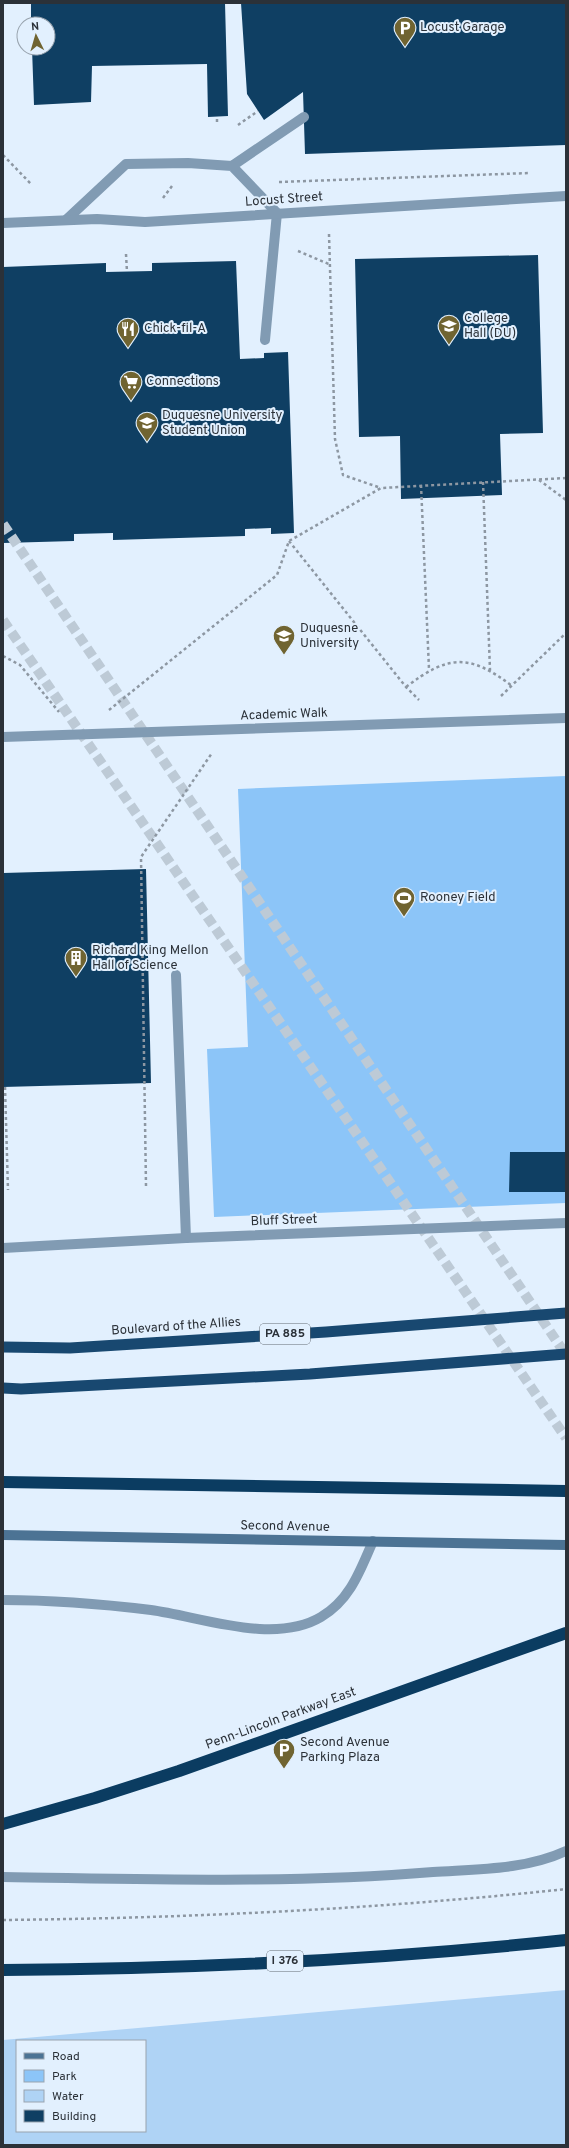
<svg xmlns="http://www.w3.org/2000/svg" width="569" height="2148" font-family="Overpass,sans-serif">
<rect width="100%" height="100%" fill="#e2f0fe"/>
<path fill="#8cc5f8" d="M566,776V1203L214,1217L207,1049L248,1047L238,789Z"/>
<path fill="#afd3f5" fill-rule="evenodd" d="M566,1990V2145H3V2040ZM17,2041H145V2131H17Z"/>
<path fill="#0f3f63" d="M31,3H225L228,116L208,117L207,64L92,66L91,102L34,105L32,48H48V24H31Z
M241,3H566V145L305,154L303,92L264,120L247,94Z
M538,255L543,433L500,434L502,495L401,499L400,436L359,437L355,259Z
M236,261L240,359L264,358V353L288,352L294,533L271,534V528L245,529V536L113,540V533L74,534V541L3,543V267L106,263V272L152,271V263Z
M146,869L151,1083L3,1087V873Z
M510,1152H566V1192H509Z"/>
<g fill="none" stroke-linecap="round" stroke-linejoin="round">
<path stroke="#bdcad6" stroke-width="10" stroke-dasharray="10 5" stroke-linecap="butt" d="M3,524L566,1355
M3,620L566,1438"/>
<path stroke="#8d97a2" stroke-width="2.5" stroke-dasharray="3 3" stroke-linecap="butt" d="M217,122V118
M238,125L258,111
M3,155L31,184
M279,182L530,173
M163,198L172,186
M329,234L335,439L343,475L381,488
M298,251L331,265
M126,254L127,272
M539,480L566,500
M483,482L490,670
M421,485L429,669
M289,541L406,687L419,700
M3,656L20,665L59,712
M406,687C448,655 469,653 512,686
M501,696L566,633
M109,710L277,575L289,541L381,488L566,478
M5,1087L8,1190
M146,1186L141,857L212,753
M3,1920C191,1918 379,1909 566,1889"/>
<path stroke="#819bb3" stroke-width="10" d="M232,166L304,117
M66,220L126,164L188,163L232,166L277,213L265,340
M176,975L186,1238
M3,1600C53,1600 102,1604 151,1610C202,1617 274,1645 321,1617C350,1600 360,1571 373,1541
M3,1877C146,1879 289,1884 433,1872C477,1869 525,1870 566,1851"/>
<path stroke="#819bb3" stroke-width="10" d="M3,737L566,718"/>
<path stroke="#819bb3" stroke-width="10" d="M3,223L97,219L145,222L566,196
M3,1248L186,1238L566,1223"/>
<path stroke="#4c7394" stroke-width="10" d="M3,1535L566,1545"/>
<path stroke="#184870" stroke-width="11" d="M3,1347L70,1348L326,1332L566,1313
M3,1388L21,1389L310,1374L566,1354"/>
<path stroke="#0b3c61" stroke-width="12" d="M3,1482L566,1491
M3,1824L95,1798L179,1771L566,1633
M3,1970C191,1969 379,1960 566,1940"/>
</g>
<defs>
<g id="parking-pin" transform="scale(1.15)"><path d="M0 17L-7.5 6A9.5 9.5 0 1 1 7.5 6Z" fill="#706431" stroke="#e2f0fe"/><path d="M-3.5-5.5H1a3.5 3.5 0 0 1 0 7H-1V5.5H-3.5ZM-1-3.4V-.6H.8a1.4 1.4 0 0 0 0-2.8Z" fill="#fff"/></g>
<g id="university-pin" transform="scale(1.15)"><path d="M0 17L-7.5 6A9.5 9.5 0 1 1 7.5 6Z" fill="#706431" stroke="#e2f0fe"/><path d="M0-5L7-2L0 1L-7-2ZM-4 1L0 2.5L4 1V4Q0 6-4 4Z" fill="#fff"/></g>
<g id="restaurant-pin" transform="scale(1.15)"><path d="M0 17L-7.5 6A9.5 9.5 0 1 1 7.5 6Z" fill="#706431" stroke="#e2f0fe"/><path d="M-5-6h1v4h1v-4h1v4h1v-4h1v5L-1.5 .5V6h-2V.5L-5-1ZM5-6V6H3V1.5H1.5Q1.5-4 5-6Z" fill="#fff"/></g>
<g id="supermarket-pin" transform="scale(1.15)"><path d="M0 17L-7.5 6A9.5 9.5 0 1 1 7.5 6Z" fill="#706431" stroke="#e2f0fe"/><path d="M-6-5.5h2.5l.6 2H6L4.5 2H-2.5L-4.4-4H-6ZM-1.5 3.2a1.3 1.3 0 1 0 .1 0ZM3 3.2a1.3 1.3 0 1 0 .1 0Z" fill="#fff"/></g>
<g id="stadium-pin" transform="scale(1.15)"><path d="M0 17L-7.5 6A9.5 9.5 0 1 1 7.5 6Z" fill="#706431" stroke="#e2f0fe"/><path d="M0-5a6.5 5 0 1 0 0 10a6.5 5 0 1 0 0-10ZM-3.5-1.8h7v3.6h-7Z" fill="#fff"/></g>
<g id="building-pin" transform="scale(1.15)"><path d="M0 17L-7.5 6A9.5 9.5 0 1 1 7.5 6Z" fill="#706431" stroke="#e2f0fe"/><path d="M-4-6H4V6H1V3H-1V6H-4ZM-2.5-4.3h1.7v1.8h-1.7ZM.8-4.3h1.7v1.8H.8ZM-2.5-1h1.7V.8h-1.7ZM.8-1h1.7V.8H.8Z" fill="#fff"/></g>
</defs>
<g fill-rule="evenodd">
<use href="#parking-pin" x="405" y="28"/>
<use href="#university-pin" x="449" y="326"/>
<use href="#restaurant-pin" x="128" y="329"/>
<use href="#supermarket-pin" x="131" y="382"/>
<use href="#university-pin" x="147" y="423"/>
<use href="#university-pin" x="284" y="636"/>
<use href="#stadium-pin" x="404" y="898"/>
<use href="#building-pin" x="76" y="958"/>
<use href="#parking-pin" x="284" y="1750"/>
</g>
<g text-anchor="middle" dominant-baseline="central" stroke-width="4" stroke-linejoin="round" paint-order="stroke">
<g fill="#e2f0fe" stroke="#626a73" stroke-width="1">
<rect x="260" y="1324" width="50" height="20" rx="3"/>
<rect x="267" y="1951" width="36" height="20" rx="3"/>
</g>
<g font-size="12" font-weight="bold" fill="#2b3138">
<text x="285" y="1334">PA 885</text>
<text x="285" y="1961">I 376</text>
</g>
<g font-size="13" fill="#2b3138" stroke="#e2f0fe" text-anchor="start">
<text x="420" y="28">Locust Garage</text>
<text x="464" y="319">College<tspan x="464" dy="15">Hall (DU)</tspan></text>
<text x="144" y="329">Chick-fil-A</text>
<text x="146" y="382">Connections</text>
<text x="162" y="416">Duquesne University<tspan x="162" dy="15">Student Union</tspan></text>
<text x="300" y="629">Duquesne<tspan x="300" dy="15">University</tspan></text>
<text x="420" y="898">Rooney Field</text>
<text x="92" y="951">Richard King Mellon<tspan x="92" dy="15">Hall of Science</tspan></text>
<text x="300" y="1743">Second Avenue<tspan x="300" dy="15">Parking Plaza</tspan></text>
</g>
<g font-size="13" fill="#2b3138" stroke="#e2f0fe">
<text transform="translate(284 200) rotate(-4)">Locust Street</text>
<text transform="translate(284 715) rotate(-2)">Academic Walk</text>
<text transform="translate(284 1221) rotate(-2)">Bluff Street</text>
<text transform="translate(176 1327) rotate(-4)">Boulevard of the Allies</text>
<text transform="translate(285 1527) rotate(1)">Second Avenue</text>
<text transform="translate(281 1719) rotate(-20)">Penn-Lincoln Parkway East</text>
</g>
</g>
<rect width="569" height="2148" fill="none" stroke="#2b3138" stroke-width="8"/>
<rect x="16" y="2040" width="130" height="92" fill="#e2f0fe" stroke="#99a4af"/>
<rect x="24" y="2053" width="20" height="6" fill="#4c7394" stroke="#99a4af"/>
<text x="52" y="2060" font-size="12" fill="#2b3138">Road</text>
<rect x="24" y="2070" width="20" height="12" fill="#8cc5f8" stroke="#99a4af"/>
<text x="52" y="2080" font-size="12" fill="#2b3138">Park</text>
<rect x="24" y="2090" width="20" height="12" fill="#afd3f5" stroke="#99a4af"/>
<text x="52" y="2100" font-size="12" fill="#2b3138">Water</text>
<rect x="24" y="2110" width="20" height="12" fill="#0f3f63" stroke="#99a4af"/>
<text x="52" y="2120" font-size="12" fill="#2b3138">Building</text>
<g transform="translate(36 36) rotate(355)"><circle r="19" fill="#e2f0fe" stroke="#99a4af"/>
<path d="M0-3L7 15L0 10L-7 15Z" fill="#706431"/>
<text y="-6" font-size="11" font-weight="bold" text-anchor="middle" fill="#2b3138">N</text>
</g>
</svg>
